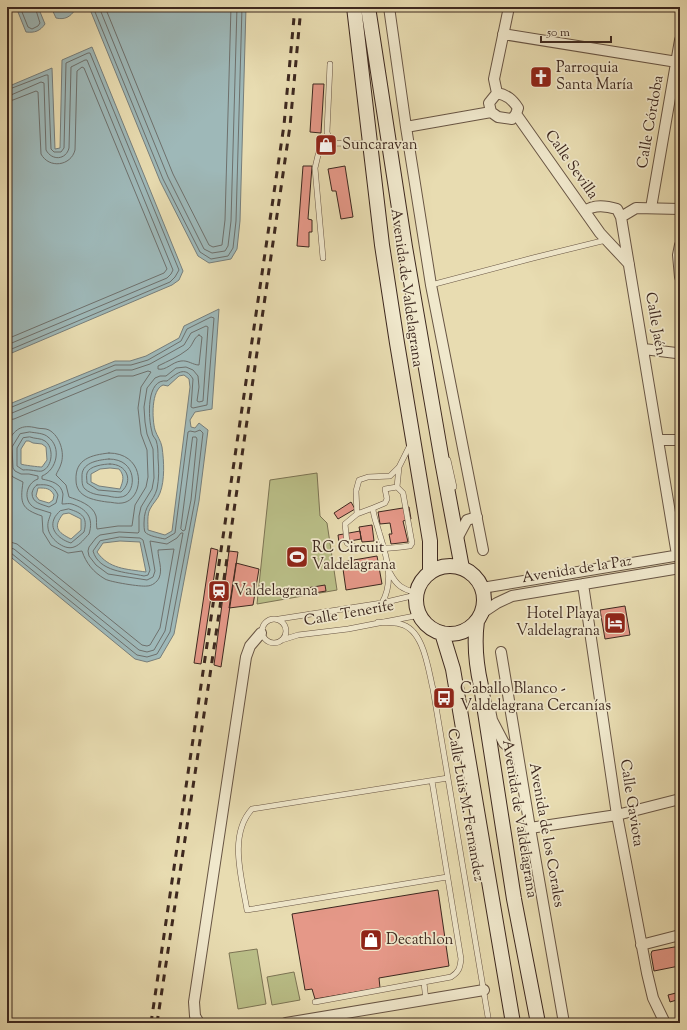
<svg xmlns="http://www.w3.org/2000/svg" width="687" height="1030" font-family="'Sorts Mill Goudy',serif">
<rect width="100%" height="100%" fill="#e8dcb1"/>
<filter id="stains"><feTurbulence type="fractalNoise" baseFrequency=".005" numOctaves="4"/><feColorMatrix values="0 0 0 0 .2 0 0 0 0 .09 0 0 0 0 .02 0 0 0 .5 -.17"/></filter>
<radialGradient id="worn" r=".72"><stop offset=".6" stop-color="#630" stop-opacity="0"/><stop offset="1" stop-color="#630" stop-opacity=".3"/></radialGradient>
<path fill="#babf88" stroke="#7c7454" d="M317,473L320,516L327,523L337,590L257,604L270,480Z
M257,949L266,1004L238,1009L229,953Z
M294,972L300,1000L272,1005L267,977Z"/>
<path fill="#9eb8b8" stroke="#777e7b" fill-rule="evenodd" d="M16,7H38L45,24C40,31 35,33 26,32Z
M51,7H74L75,10C70,17 65,20 56,18Z
M89,7H246L240,221L237,249L231,259L209,263L198,256L160,181Z
M92,47L183,271L179,280L172,285L7,355V87L52,68L55,149L60,148L62,60Z
M219,309L212,409L195,412L190,420L191,427L195,428L199,423L208,430L199,501L174,634L160,658L147,662L135,659L7,554V405L115,361H130L146,356L179,338L184,326ZM184,375L189,379L190,387L172,531L165,535L148,530C148,523 147,515 150,509C153,503 158,499 160,493C165,480 164,461 162,447C161,441 157,436 155,430C152,419 151,390 163,385L168,386L179,376ZM26,441H29L33,443L42,444L46,447L47,460L42,467C39,467 22,465 21,464V449ZM110,468L119,469C125,476 123,481 120,489L99,486L91,482V474L100,469ZM38,488C46,488 50,488 54,495L53,500L49,503L39,500L36,496ZM69,513L81,519V530L71,539C57,532 53,527 63,514ZM120,541L140,542L146,572C126,569 109,569 97,552L103,543Z"/>
<g fill="none" stroke-linecap="round" stroke-linejoin="round">
<path stroke="#6e706c" stroke-width="1" d="M20,7L28,27L32,29L38,26L40,23L35,7
M93,7L163,179L200,252L211,259L228,256L233,248L236,221L242,7
M99,7L168,177L204,249L212,253L225,251L228,246L231,221L237,7
M105,7L173,174L209,245L213,247L222,245L225,220L231,7
M7,90L46,75H48L51,149L54,152H61L64,148L66,63L88,53H90L179,270L175,277L170,282L7,351
M7,95H11L41,82L44,83L46,150C52,161 66,160 69,148L71,67L85,60H87L173,270L171,274L167,278L7,345
M7,101L13,100L36,91L38,92L41,154C49,169 71,166 75,150L77,71L82,67L84,68L167,269L164,273L7,339
M199,335L202,337L199,365C193,365 188,360 181,361C172,362 166,371 158,369V366C168,361 178,357 187,350C193,346 193,338 199,335Z
M7,409L115,365H131L148,360L181,341L187,329L211,317L214,318L207,405L193,408L191,407L193,379C185,365 176,374 167,381C146,378 148,418 152,432C152,435 154,437 156,440C158,446 158,452 158,458C159,469 159,479 157,489C153,503 144,504 144,523C144,525 144,530 145,532C148,536 160,538 165,539L175,533L188,432L190,431L195,432L200,430L203,433L195,500L170,632L157,654L147,657L137,655L11,553L7,552
M7,414L12,413L116,370H132L150,364L184,345L191,333L206,326L208,327L203,401L199,402L197,401L199,387L198,376L193,370L186,367L176,368L166,376H160L155,378L147,388L144,407L145,422L147,434L153,449L154,478L152,489L141,507L139,516V532L138,533L119,532L100,535L96,538L89,547L88,551L89,556L96,565L108,574L147,580L153,577L155,571L150,541L167,544L177,538L181,533H183L165,631L154,650L147,652L139,650L14,549L7,547
M7,420L14,419L118,376H133L148,371L151,372L141,387L138,408L141,434L147,450L148,477L146,487L135,505L132,526H118L97,529C96,525 97,520 96,516C93,505 78,500 69,497L66,485L56,475C57,472 60,468 61,464C65,453 60,436 49,430C45,428 41,429 37,428C21,424 15,429 7,443
M30,432C35,433 44,433 48,437C62,447 57,470 42,476V479C51,481 61,483 63,494C63,497 62,501 62,504C66,504 69,503 72,504C87,509 94,518 89,534C85,538 80,545 74,547C64,551 49,538 48,528C47,522 50,517 51,513C46,511 40,510 35,508C22,501 26,483 38,479V476L29,474H21L15,471L13,468L12,447L20,434Z
M30,437C35,439 41,438 45,441C54,447 53,467 42,471C38,472 30,469 23,470L17,466V448L23,438Z
M193,437H196L197,439L191,500L185,530L183,531L181,529Z
M109,453C147,453 145,500 122,503C117,504 112,502 107,502C93,500 76,497 76,480C75,459 91,455 109,453Z
M109,459C140,459 136,496 121,497C117,498 112,497 108,496C100,495 92,495 85,489C82,486 82,482 82,477C81,463 97,460 109,459Z
M110,464C127,464 134,481 121,492L98,490L87,483C87,480 86,476 87,473C89,466 104,464 110,464Z
M7,470L13,477L23,482C20,503 21,509 42,516L43,532L51,545L68,553L82,551C86,563 93,572 105,579C110,582 141,587 147,586C152,586 157,582 159,578C163,569 158,559 158,550L174,549L160,628L150,645L147,646L142,645L17,544L7,541
M37,485C47,484 54,485 58,495L56,503L49,507C41,504 32,503 32,493C33,489 34,487 37,485Z
M69,509C82,513 88,517 84,532L71,543C61,540 49,531 54,519C55,516 58,513 60,511Z
M120,537L140,538L143,540L150,570L148,575L144,576C126,572 99,572 93,551L100,541Z"/>
</g>
<path fill="#e59888" stroke="#3d281f" d="M313,84H324L321,133L310,132Z
M303,166H312L308,219L312,220V232H309V247L297,246Z
M345,166L353,217L341,219L336,191H332L328,169Z
M351,502L355,509L338,519L334,513Z
M409,507L411,519L403,521L408,542L391,544L389,534H392L390,523L380,524L378,512Z
M372,525L374,541L362,542L359,527Z
M360,531L361,539L339,543L338,535Z
M211,548L218,550L201,664L194,663Z
M229,551L238,552L221,667L214,665Z
M377,556L382,584L346,590L342,562Z
M236,563L259,569L253,605L229,608Z
M325,585L326,591L308,594L307,588Z
M625,606L630,635L605,639L600,610Z
M438,890L449,966L379,978L380,988L315,999L312,989L305,990L292,914Z
M680,946V971L679,966L654,971L651,954L652,951Z
M680,992V999L670,1002L668,995Z"/>
<g fill="none" stroke-linecap="round" stroke-linejoin="round">
<g stroke="#685544" stroke-width="6">
<path id="service" d="M330,64L327,132L330,143
M323,258L315,168L319,151L330,143L370,144
M431,285L533,258L606,240
M448,460L454,487
M397,487L399,467
M373,508L357,514L345,524L347,543C359,553 395,548 410,546L412,543L403,493L397,487L385,489L387,499L385,503L373,508C373,516 377,524 379,532C386,555 395,580 382,603
M357,514L356,491L359,480L368,477L390,476L399,467L410,445
M390,573C397,586 402,589 417,593
M262 631a12 12 0 1 1 24 0a12 12 0 1 1-24 0Z
M279,619L382,603L416,595
M378,622C385,623 393,622 400,624C424,629 428,669 433,689L489,1023
M282,640L298,635L348,629L420,615
M447,877L247,910C242,879 228,835 252,809L448,778
M424,983L426,1000
M315,1002L451,977C459,972 460,968 461,959L432,781"/>
</g>
<g stroke="#685544" stroke-width="12">
<path id="minor" d="M389,7L406,127L431,285L483,550
M503,34L677,62
M497,93L494,79L509,7
M516,114L600,233L629,264
M406,127L491,112L498,117L512,119L516,114L518,108C512,99 507,95 497,93L489,103L491,112
M651,208L680,40
M585,211C594,204 607,206 617,209L621,217L677,555
M621,217L636,208L680,209
M680,245L678,255L680,277
M644,349L676,353L680,351
M659,440H680
M458,537L467,520L477,517
M583,584L617,815L647,973L653,998L665,1023
M482,588L680,555
M482,613L497,603L512,596L680,568
M501,652L530,828L564,1023
M490,710L492,720L504,743L518,755
M530,828L617,815L680,799
M641,945L680,935
M199,1023L195,1016L194,1002L246,657L250,646L261,633
M286,1023L484,990"/>
</g>
<g stroke="#3d281f" stroke-width="16">
<path id="secondary" d="M354,7L382,245L397,343L430,541V572
M368,7L405,247L442,461L462,568
M416 600a34 34 0 1 1 68 0a34 34 0 1 1-68 0Z
M477,621C474,643 476,664 481,686L514,899L538,1023
M442,633L453,669L513,1023"/>
</g>
<use href="#service" stroke="#f0e8cc" stroke-width="5"/>
<use href="#minor" stroke="#f0e8cc" stroke-width="10"/>
<use href="#secondary" stroke="#f0e8cc" stroke-width="14"/>
<path stroke="#3d281f" stroke-width="3" stroke-dasharray="7 7" stroke-linecap="butt" d="M151,1023L284,125L295,7
M157,1023L210,675L290,126L301,7"/>
</g>
<defs>
<g id="church-square" transform="scale(1.15)"><rect x="-9" y="-9" width="18" height="18" rx="4" fill="#8f2418" stroke="#f0e8cc"/><path d="M-1.2-6h2.4v3.5h3.3v2.4h-3.3V6h-2.4V-.1h-3.3v-2.4h3.3Z" fill="#fff"/></g>
<g id="shop-square" transform="scale(1.15)"><rect x="-9" y="-9" width="18" height="18" rx="4" fill="#8f2418" stroke="#f0e8cc"/><path d="M-5-2.5h2.3a2.7 3.5 0 0 1 5.4 0H5L5.5 6h-11ZM-1.5-2.5h3a1.5 2.3 0 0 0-3 0Z" fill="#fff"/></g>
<g id="stadium-square" transform="scale(1.15)"><rect x="-9" y="-9" width="18" height="18" rx="4" fill="#8f2418" stroke="#f0e8cc"/><path d="M0-5a6.5 5 0 1 0 0 10a6.5 5 0 1 0 0-10ZM-3.5-1.8h7v3.6h-7Z" fill="#fff"/></g>
<g id="station-square" transform="scale(1.15)"><rect x="-9" y="-9" width="18" height="18" rx="4" fill="#8f2418" stroke="#f0e8cc"/><path d="M-3-6H3Q5-6 5-4V2Q5 4 3 4L4.5 6H3L1.5 4h-3L-3 6H-4.5L-3 4Q-5 4-5 2V-4Q-5-6-3-6ZM-3.5-4v3h7v-3ZM-3.5 1v1.5H-2V1ZM2 1v1.5H3.5V1Z" fill="#fff"/></g>
<g id="hotel-square" transform="scale(1.15)"><rect x="-9" y="-9" width="18" height="18" rx="4" fill="#8f2418" stroke="#f0e8cc"/><path d="M-6-4.5h1.5V1H6V5H4.5V3h-9V5H-6ZM-4 0a1.8 1.8 0 1 1 3.6 0ZM.5 0V-2.5h3Q6-2.5 6 0Z" fill="#fff"/></g>
<g id="bus-square" transform="scale(1.15)"><rect x="-9" y="-9" width="18" height="18" rx="4" fill="#8f2418" stroke="#f0e8cc"/><path d="M-5-6H5V4H4V6H2V4H-2V6H-4V4H-5ZM-3.5-4V0h7V-4ZM-3.5 1.2v1.5H-2V1.2ZM2 1.2v1.5H3.5V1.2Z" fill="#fff"/></g>
</defs>
<g fill-rule="evenodd">
<use href="#church-square" x="541" y="77"/>
<use href="#shop-square" x="326" y="145"/>
<use href="#stadium-square" x="297" y="557"/>
<use href="#station-square" x="219" y="591"/>
<use href="#hotel-square" x="615" y="623"/>
<use href="#bus-square" x="444" y="698"/>
<use href="#shop-square" x="371" y="940"/>
</g>
<g text-anchor="middle" dominant-baseline="central" stroke-width="3.5" stroke-linejoin="round" paint-order="stroke">
<g font-size="15" fill="#3d281f" stroke="#f0e8cc" text-anchor="start">
<text x="556" y="68">Parroquia<tspan x="556" dy="17">Santa María</tspan></text>
<text x="342" y="145">Suncaravan</text>
<text x="312" y="548">RC Circuit<tspan x="312" dy="17">Valdelagrana</tspan></text>
<text x="234" y="591">Valdelagrana</text>
<text x="600" y="614" text-anchor="end">Hotel Playa<tspan x="600" dy="17">Valdelagrana</tspan></text>
<text x="460" y="689">Caballo Blanco -<tspan x="460" dy="17">Valdelagrana Cercanías</tspan></text>
<text x="386" y="940">Decathlon</text>
</g>
<g font-size="15" fill="#3d281f" stroke="#f0e8cc">
<text transform="translate(651 122) rotate(-80)">Calle Córdoba</text>
<text transform="translate(571 165) rotate(55)">Calle Sevilla</text>
<text transform="translate(406 288) rotate(82)">Avenida de Valdelagrana</text>
<text transform="translate(655 324) rotate(80)">Calle Jaén</text>
<text transform="translate(577 570) rotate(-9)">Avenida de la Paz</text>
<text transform="translate(349 614) rotate(-10)">Calle Tenerife</text>
<text transform="translate(631 803) rotate(81)">Calle Gaviota</text>
<text transform="translate(465 805) rotate(80)">Calle Luis M. Fernandez</text>
<text transform="translate(519 819) rotate(81)">Avenida de Valdelagrana</text>
<text transform="translate(546 835) rotate(80)">Avenida de los Corales</text>
</g>
</g>
<rect width="687" height="1030" fill="none" stroke="#e8dcb1" stroke-width="24"/>
<rect x="8" y="8" width="671" height="1014" fill="none" stroke="#3d281f" stroke-width="2"/>
<rect x="12" y="12" width="663" height="1006" fill="none" stroke="#3d281f"/>
<path d="M541 36v6h70v-6" fill="none" stroke="#3d281f" stroke-width="2"/>
<text x="547" y="36" font-size="12" fill="#3d281f" stroke="#f0e8cc" stroke-width="3" paint-order="stroke">50 m</text>
<rect width="100%" height="100%" filter="url(#stains)"/>
<rect width="100%" height="100%" fill="url(#worn)"/>
</svg>
